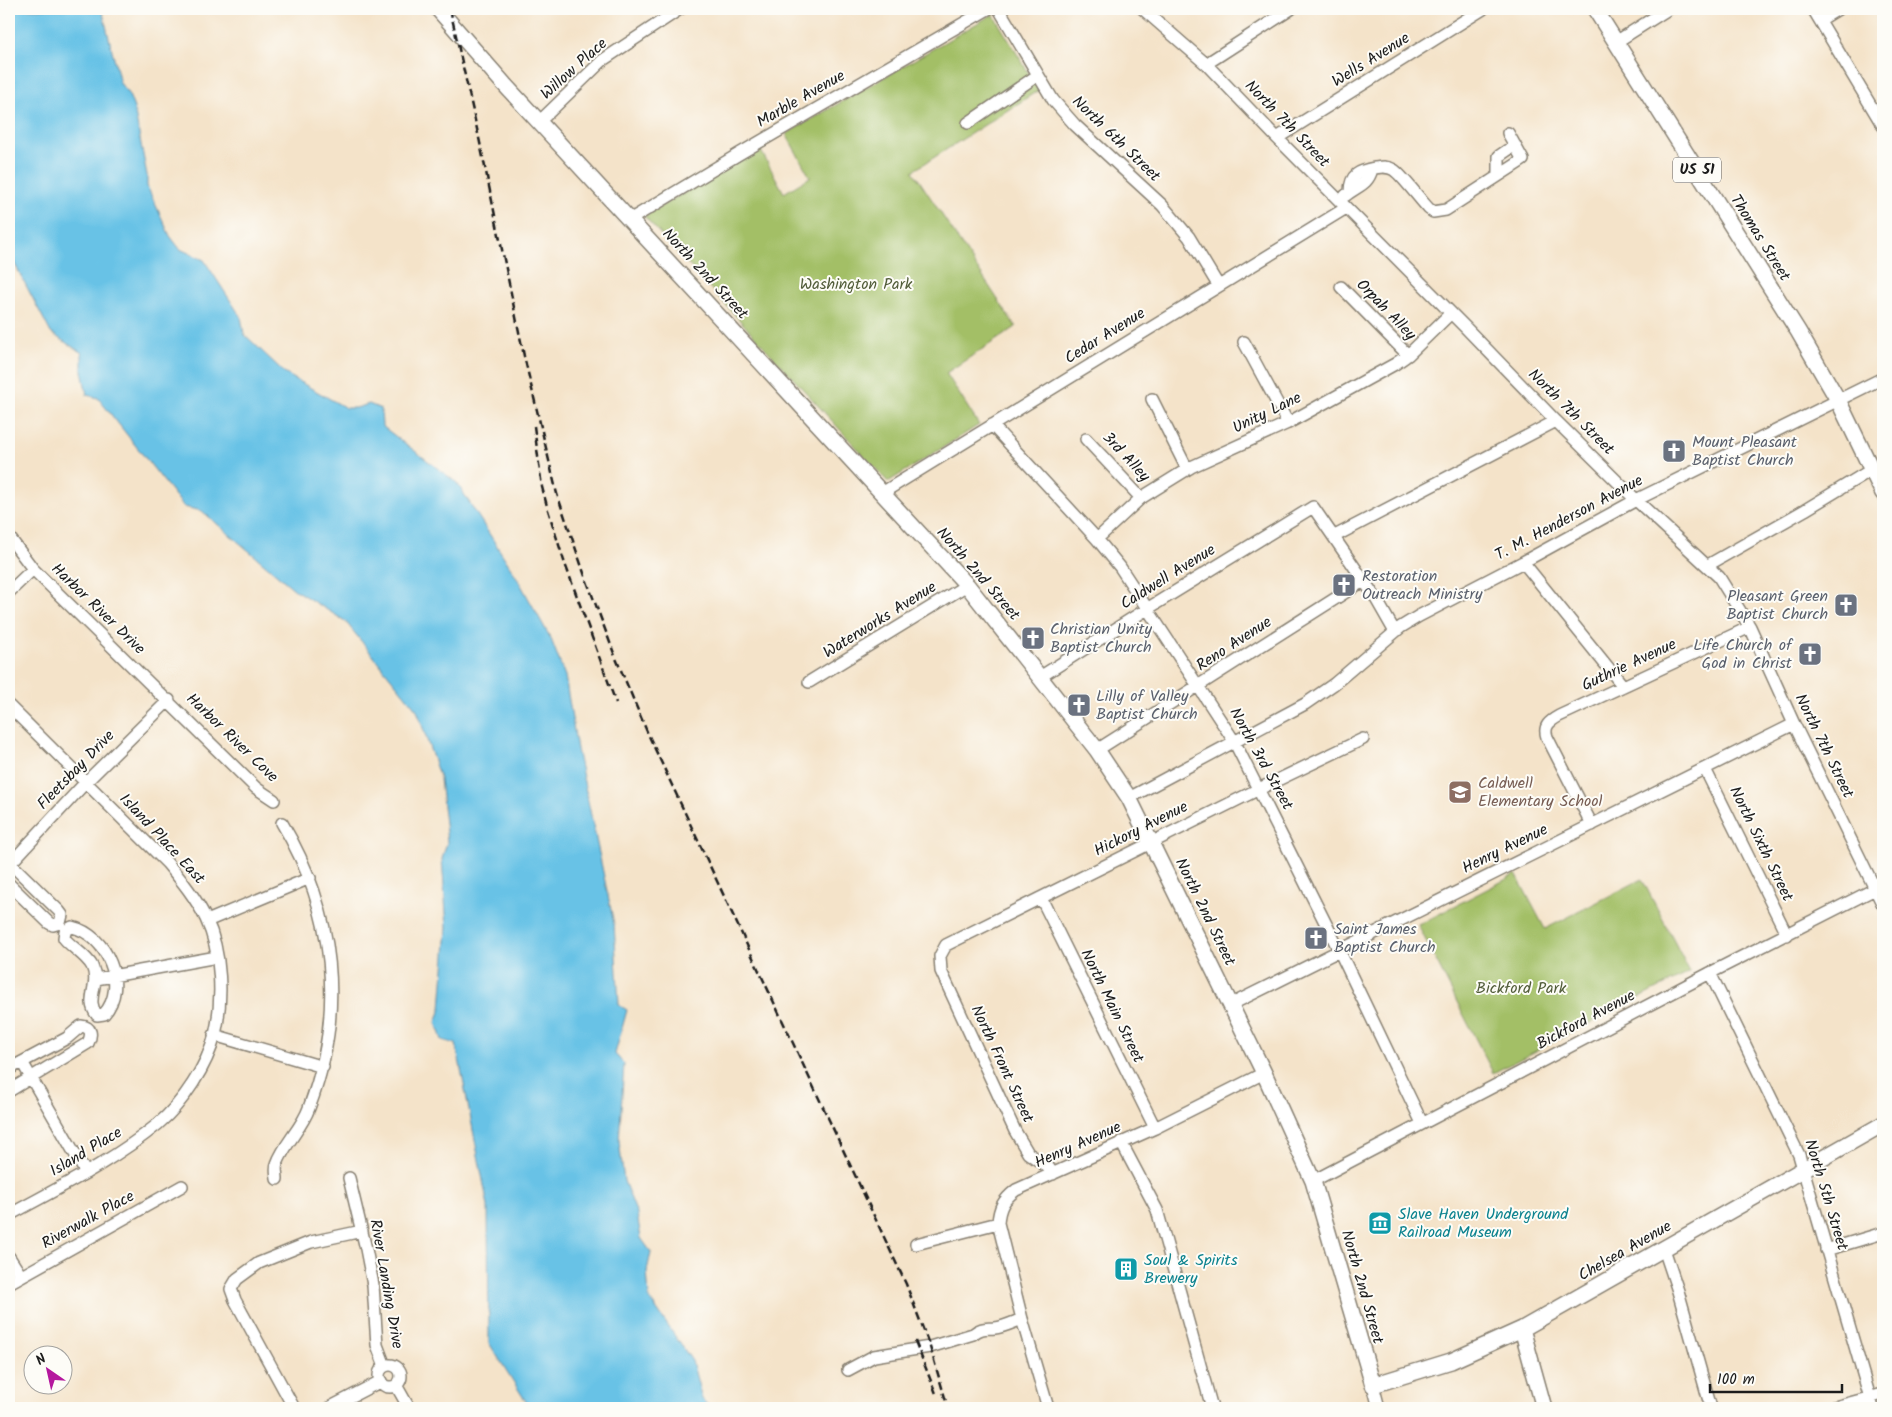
<svg xmlns="http://www.w3.org/2000/svg" width="1892" height="1417" font-family="Kalam,sans-serif">
<rect width="100%" height="100%" fill="#fdfcf7"/>
<filter id="ink" filterUnits="userSpaceOnUse"><feTurbulence type="fractalNoise" baseFrequency=".02" numOctaves="2"/><feDisplacementMap in="SourceGraphic" scale="10" xChannelSelector="R" yChannelSelector="G"/><feConvolveMatrix kernelMatrix="1 2 1 2 8 2 1 2 1" color-interpolation-filters="sRGB"/></filter>
<filter id="wash" filterUnits="userSpaceOnUse"><feTurbulence type="fractalNoise" baseFrequency=".0096" numOctaves="4" result="noise"/><feDisplacementMap in="SourceGraphic" scale="20" xChannelSelector="R" yChannelSelector="G"/><feGaussianBlur stdDeviation="1.12" result="paint"/><feColorMatrix in="noise" values="0 0 0 0 0 0 0 0 0 0 0 0 0 0 0 0 0 1.4 0 .05"/><feComposite in="paint" operator="in"/></filter>
<g filter="url(#wash)">
<rect width="100%" height="100%" fill="#f4e3c9"/>
<path fill="#a3bf66" stroke="#606e41" d="M993,14L1039,90L913,171L1016,327L946,373L979,425L888,482L644,216L760,149L784,193L810,177L786,134Z
M1516,874L1545,929L1642,879L1690,972L1493,1073L1418,925Z"/>
<path fill="#68c2e6" stroke="#426f81" d="M9,9H102L120,83L129,95L134,108L147,175V186L170,236L180,249L204,260L241,317L244,334L286,374L346,408H356L369,404L381,409L382,426L457,483L516,576L551,639L565,676L577,749L614,924L619,1005L627,1010L615,1054L624,1064L619,1141L624,1181L637,1214L641,1238L651,1252L647,1271L649,1298L692,1361L702,1399L710,1408H530L489,1343L488,1206L456,1044L442,1040L436,1022L441,1009L447,927L442,859L447,842L440,779L417,710L345,621L295,590L202,511L184,507L98,398L87,395L82,371V353L51,333L9,253Z"/>
</g>
<g filter="url(#ink)">
<g fill="none" stroke-linecap="round" stroke-linejoin="round">
<g stroke="#888072" stroke-width="14">
<path id="minor" d="M999,9L1053,100L1075,125L1162,205L1189,237L1218,285
M1143,9L1206,64L1277,138L1465,327L1556,421L1636,500L1719,577L1750,627L1794,724L1883,905
M1813,9L1883,126
M1820,20L1838,9
M1616,42L1668,9
M1206,64L1291,9
M540,121L603,60L680,9
M968,123L1038,75
M1277,138L1483,9
M1499,175V156L1515,145
M1350,192C1350,174 1359,171 1375,168C1382,167 1388,166 1394,170C1402,175 1421,201 1429,209L1433,212L1446,210L1523,160L1508,133
M1345,196C1356,186 1368,186 1372,169
M631,219L739,154L988,9
M1341,287L1408,355
M1244,342L1288,423
M1152,399L1187,469
M992,425L1097,539L1120,567L1234,741L1339,950L1422,1123
M1086,439L1141,498
M882,493L1346,208
M1335,536L1556,421
M9,537L33,569L256,788L274,800
M1097,539L1141,498L1191,467L1288,423L1395,364L1408,355L1451,313
M1523,562L1623,686
M1708,565L1805,510L1871,470
M9,592L33,569
M1040,677L1147,609L1313,507L1375,597L1395,632
M809,682L967,585
M9,706L167,863C182,881 196,898 206,919C222,952 223,1000 215,1035C207,1066 183,1103 158,1124C113,1161 60,1187 9,1215
M1097,750L1363,581
M1705,769L1787,935
M1129,798L1305,704L1334,684L1401,627L1419,616L1523,562L1636,500L1883,378
M1592,825L1547,737C1543,726 1550,721 1559,716L1750,627
M9,862L59,911L62,915L60,923L53,925L49,923L9,884
M9,865L86,782L169,700
M1041,898L1155,1128
M207,921L310,878
M72,927C107,935 129,986 104,1014L97,1015C84,999 101,986 92,966C86,955 72,948 64,938L65,931Z
M1710,973L1799,1155L1873,1408
M96,979L217,957
M1230,1005L1794,724
M214,1035L323,1067
M22,1062L86,1173
M9,1069L67,1038L81,1026C92,1027 92,1035 88,1043L9,1091
M1121,1142L1157,1210L1212,1408
M1053,1174L1049,1168L1028,1153L1015,1131L941,971L940,956L946,945L1259,789L1363,739
M349,1178L366,1249L373,1285L377,1345L385,1366
M277,1179C277,1174 275,1168 277,1164C284,1144 302,1128 309,1108C346,1011 335,912 282,823
M1313,1181L1710,973L1875,889
M916,1244L998,1223
M1664,1249L1678,1291L1711,1408
M1826,1250L1883,1233
M9,1257L21,1276
M9,1283L182,1186
M379 1376a11 11 0 1 1 22 0a11 11 0 1 1-22 0Z
M848,1370L874,1356L930,1347L973,1334C982,1327 985,1329 995,1328C1004,1327 1014,1322 1022,1319
M396,1385L409,1408
M1373,1385L1379,1408
M294,1408L235,1300L231,1289L237,1279L259,1263L311,1242L362,1231
M329,1408L381,1381
M1048,1408L1022,1319L998,1223C999,1208 1003,1200 1016,1190L1155,1128L1264,1073
M1831,1408L1883,1394"/>
</g>
<g stroke="#888072" stroke-width="18">
<path id="major" d="M438,9L504,84L967,585L1097,750L1129,798L1264,1073L1313,1181L1373,1385L1451,1361L1522,1329L1883,1124
M1595,9L1798,331L1838,400L1883,493
M1522,1329L1544,1408"/>
</g>
<use href="#minor" stroke="#fff" stroke-width="11"/>
<use href="#major" stroke="#fff" stroke-width="15"/>
<path stroke="#1c1c1c" stroke-width="2.5" stroke-dasharray="8 4" stroke-linecap="butt" d="M450,9L479,138L524,356L557,494L585,576L615,656L648,734L906,1284L930,1347L948,1408
M534,426L542,487L548,510L564,561L616,703
M915,1341L937,1396"/>
</g>
</g>
<defs>
<g id="church-square" transform="scale(1.25)"><rect x="-9" y="-9" width="18" height="18" rx="4" fill="#6b7280" stroke="#fdfcf7"/><path d="M-1.2-6h2.4v3.5h3.3v2.4h-3.3V6h-2.4V-.1h-3.3v-2.4h3.3Z" fill="#fff"/></g>
<g id="school-square" transform="scale(1.25)"><rect x="-9" y="-9" width="18" height="18" rx="4" fill="#8d6e63" stroke="#fdfcf7"/><path d="M0-5L7-2L0 1L-7-2ZM-4 1L0 2.5L4 1V4Q0 6-4 4Z" fill="#fff"/></g>
<g id="museum-square" transform="scale(1.25)"><rect x="-9" y="-9" width="18" height="18" rx="4" fill="#0f9aa8" stroke="#fdfcf7"/><path d="M0-6L6-3V-2H-6V-3ZM-5-1h2V3h-2ZM-1-1h2V3h-2ZM3-1h2V3H3ZM-6 4H6V6H-6Z" fill="#fff"/></g>
<g id="building-square" transform="scale(1.25)"><rect x="-9" y="-9" width="18" height="18" rx="4" fill="#0f9aa8" stroke="#fdfcf7"/><path d="M-4-6H4V6H1V3H-1V6H-4ZM-2.5-4.3h1.7v1.8h-1.7ZM.8-4.3h1.7v1.8H.8ZM-2.5-1h1.7V.8h-1.7ZM.8-1h1.7V.8H.8Z" fill="#fff"/></g>
</defs>
<g fill-rule="evenodd">
<use href="#church-square" x="1674" y="451"/>
<use href="#church-square" x="1344" y="585"/>
<use href="#church-square" x="1846" y="605"/>
<use href="#church-square" x="1033" y="638"/>
<use href="#church-square" x="1810" y="654"/>
<use href="#church-square" x="1079" y="705"/>
<use href="#school-square" x="1460" y="792"/>
<use href="#church-square" x="1316" y="938"/>
<use href="#museum-square" x="1380" y="1223"/>
<use href="#building-square" x="1126" y="1269"/>
</g>
<g text-anchor="middle" dominant-baseline="central" stroke-width="4" stroke-linejoin="round" paint-order="stroke">
<rect fill="#fdfcf7" stroke="#605f5e" stroke-width="1" x="1673" y="157.5" width="48" height="25" rx="4"/>
<g font-size="15" font-weight="bold" fill="#1c1c1c">
<text x="1697" y="170">US 51</text>
</g>
<g font-size="16" fill="#1c1c1c" stroke="#fdfcf7">
<text transform="translate(1371 60) rotate(-32)">Wells Avenue</text>
<text transform="translate(574 69) rotate(-42)">Willow Place</text>
<text transform="translate(801 99) rotate(-30)">Marble Avenue</text>
<text transform="translate(1287 124) rotate(46)">North 7th Street</text>
<text transform="translate(1116 139) rotate(44)">North 6th Street</text>
<text transform="translate(1760 238) rotate(58)">Thomas Street</text>
<text transform="translate(705 274) rotate(47)">North 2nd Street</text>
<text transform="translate(1386 310) rotate(46)">Orpah Alley</text>
<text transform="translate(1105 336) rotate(-32)">Cedar Avenue</text>
<text transform="translate(1571 412) rotate(45)">North 7th Street</text>
<text transform="translate(1267 413) rotate(-26)">Unity Lane</text>
<text transform="translate(1126 457) rotate(47)">3rd Alley</text>
<text transform="translate(1569 518) rotate(-28)">T. M. Henderson Avenue</text>
<text transform="translate(978 574) rotate(49)">North 2nd Street</text>
<text transform="translate(1168 577) rotate(-32)">Caldwell Avenue</text>
<text transform="translate(98 609) rotate(44)">Harbor River Drive</text>
<text transform="translate(880 620) rotate(-32)">Waterworks Avenue</text>
<text transform="translate(1234 644) rotate(-33)">Reno Avenue</text>
<text transform="translate(1629 665) rotate(-25)">Guthrie Avenue</text>
<text transform="translate(232 738) rotate(44)">Harbor River Cove</text>
<text transform="translate(1824 746) rotate(64)">North 7th Street</text>
<text transform="translate(1261 759) rotate(61)">North 3rd Street</text>
<text transform="translate(76 770) rotate(-46)">Fleetsbay Drive</text>
<text transform="translate(1141 829) rotate(-27)">Hickory Avenue</text>
<text transform="translate(162 839) rotate(47)">Island Place East</text>
<text transform="translate(1761 844) rotate(64)">North Sixth Street</text>
<text transform="translate(1505 849) rotate(-26)">Henry Avenue</text>
<text transform="translate(1205 912) rotate(64)">North 2nd Street</text>
<text transform="translate(1112 1006) rotate(64)">North Main Street</text>
<text transform="translate(1586 1020) rotate(-28)">Bickford Avenue</text>
<text transform="translate(1002 1064) rotate(65)">North Front Street</text>
<text transform="translate(1078 1145) rotate(-24)">Henry Avenue</text>
<text transform="translate(86 1152) rotate(-31)">Island Place</text>
<text transform="translate(1826 1195) rotate(73)">North 5th Street</text>
<text transform="translate(88 1220) rotate(-29)">Riverwalk Place</text>
<text transform="translate(1625 1251) rotate(-30)">Chelsea Avenue</text>
<text transform="translate(386 1284) rotate(80)">River Landing Drive</text>
<text transform="translate(1362 1287) rotate(74)">North 2nd Street</text>
</g>
<g font-size="16" fill="#525d3a" stroke="#fdfcf7">
<text x="856" y="284">Washington Park</text>
<text x="1521" y="988">Bickford Park</text>
</g>
<g font-size="16" fill="#5b616d" stroke="#fdfcf7" text-anchor="start">
<text x="1692" y="442">Mount Pleasant<tspan x="1692" dy="18">Baptist Church</tspan></text>
<text x="1362" y="576">Restoration<tspan x="1362" dy="18">Outreach Ministry</tspan></text>
<text x="1828" y="596" text-anchor="end">Pleasant Green<tspan x="1828" dy="18">Baptist Church</tspan></text>
<text x="1050" y="629">Christian Unity<tspan x="1050" dy="18">Baptist Church</tspan></text>
<text x="1792" y="645" text-anchor="end">Life Church of<tspan x="1792" dy="18">God in Christ</tspan></text>
<text x="1096" y="696">Lilly of Valley<tspan x="1096" dy="18">Baptist Church</tspan></text>
<text x="1334" y="929">Saint James<tspan x="1334" dy="18">Baptist Church</tspan></text>
</g>
<g font-size="16" fill="#785e54" stroke="#fdfcf7" text-anchor="start">
<text x="1478" y="783">Caldwell<tspan x="1478" dy="18">Elementary School</tspan></text>
</g>
<g font-size="16" fill="#0d838f" stroke="#fdfcf7" text-anchor="start">
<text x="1398" y="1214">Slave Haven Underground<tspan x="1398" dy="18">Railroad Museum</tspan></text>
<text x="1144" y="1260">Soul &amp; Spirits<tspan x="1144" dy="18">Brewery</tspan></text>
</g>
</g>
<rect width="1892" height="1417" fill="none" stroke="#fdfcf7" stroke-width="30"/>
<g transform="translate(48 1370) rotate(326)"><circle r="24" fill="#fdfcf7" stroke="#a3a29f"/>
<path d="M0-4L9 19L0 12L-9 19Z" fill="#b5179e"/>
<text y="-8" font-size="14" font-weight="bold" text-anchor="middle" fill="#1c1c1c">N</text>
</g>
<path d="M1710 1384v8h132v-8" fill="none" stroke="#1c1c1c" stroke-width="2.5"/>
<text x="1717" y="1384" font-size="15" fill="#1c1c1c" stroke="#fdfcf7" stroke-width="4" paint-order="stroke">100 m</text>
</svg>
